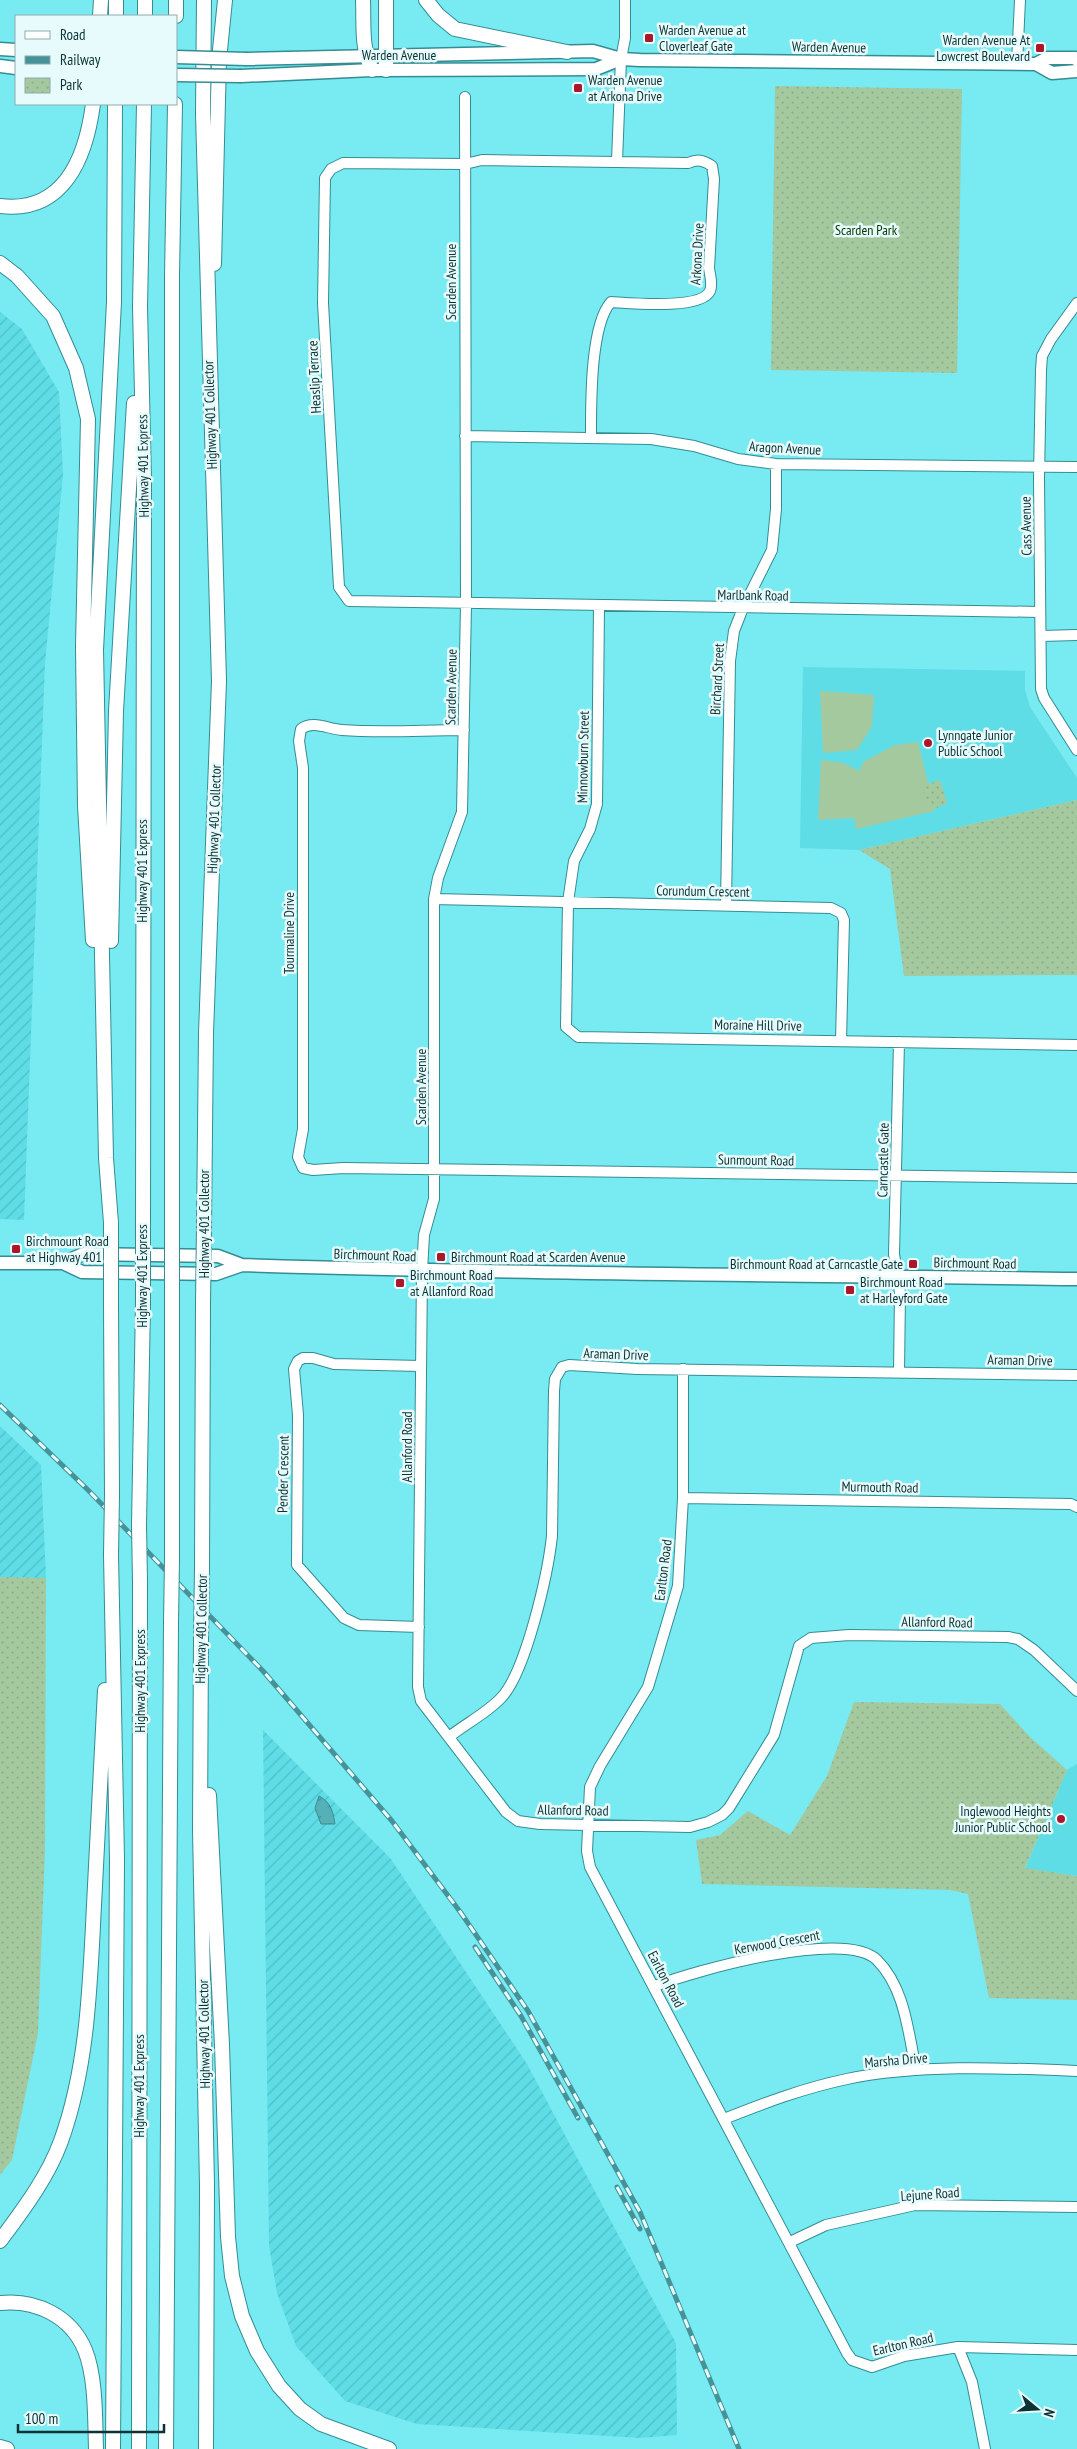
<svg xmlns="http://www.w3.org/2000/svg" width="1077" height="2449" font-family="'PT Sans Narrow',sans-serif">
<defs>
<pattern id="industrial-furrows" width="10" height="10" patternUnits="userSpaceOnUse" patternTransform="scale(1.25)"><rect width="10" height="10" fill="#5edde6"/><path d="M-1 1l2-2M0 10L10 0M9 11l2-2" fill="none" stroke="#50bec6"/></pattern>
<pattern id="park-dots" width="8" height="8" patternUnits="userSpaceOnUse" patternTransform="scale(1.25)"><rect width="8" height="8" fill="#a5c99f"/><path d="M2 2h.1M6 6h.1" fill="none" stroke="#8dad8a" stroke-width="1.8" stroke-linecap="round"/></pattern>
<pattern id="water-ripples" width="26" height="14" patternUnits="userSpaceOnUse" patternTransform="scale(1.25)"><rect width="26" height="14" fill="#54b1b7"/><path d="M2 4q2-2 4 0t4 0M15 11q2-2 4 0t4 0" fill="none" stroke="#449196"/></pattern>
</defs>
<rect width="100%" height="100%" fill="#78eaf2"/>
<path fill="#5edde6" d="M803,667L1025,671V690L1030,707L1077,778V800L859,850L800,848Z
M1077,1764V1876L1025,1869L1067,1770Z"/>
<path fill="url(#industrial-furrows)" d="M0,312L22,329L59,392L63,475L45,663L24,1220L0,1219Z
M0,1426L41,1465L46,1578L0,1577Z
M263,1730L391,1859L527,2064L676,2343L677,2435L640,2438L417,2424L345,2401L296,2346L277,2293L269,2246Z"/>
<path fill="#a5c99f" d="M820,691L874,695L872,726L857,750L823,753Z
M918,742L935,811L856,829L854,818L818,820L821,760L843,763L860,771L863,762L895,745Z"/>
<path fill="url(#park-dots)" d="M775,86L962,89L957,373L771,370Z
M940,780L947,803L937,808L925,804L923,790L928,784Z
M1077,800V975L904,976L890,869L859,850Z
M0,1577L46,1578L45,1850L38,2033L12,2160L0,2175Z
M854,1702L1000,1704L1030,1737L1067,1770L1025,1868L1077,1876V2000L989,1998L968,1894L950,1890L702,1884L696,1840L720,1835L748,1811L790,1835L827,1776Z"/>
<path fill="url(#water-ripples)" stroke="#3e8b90" d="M319,1796C332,1803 333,1813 335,1824H321L315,1808Z"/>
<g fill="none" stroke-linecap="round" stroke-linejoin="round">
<g stroke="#338d93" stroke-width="12">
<path id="minor" d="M1017,64L1020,0
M465,97L466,604L462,812L438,878L434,899V1199L424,1235L422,1271L418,1687L421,1701L506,1812L518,1821L540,1824L690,1827L708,1822L722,1815L729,1808L774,1735L799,1646L811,1638L849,1635L1008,1637L1018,1639L1034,1650L1077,1691
M617,161L621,59L625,38V0
M1077,303L1051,339L1042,356L1041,370L1039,478L1041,689L1044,698L1077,750
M465,436L651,439L694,446L738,459L776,464L1077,467
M591,437C591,405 590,325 611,302C630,303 701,310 710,291C713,284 710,276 709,268L714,179L712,166C703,160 698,159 688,163L482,160L465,164L343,163L331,169L325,178L323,303L339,587L349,601L1040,612
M599,607L597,804L590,829L574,861L568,902L566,1027L578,1037L1077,1045
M1041,636L1077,635
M464,730C423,730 382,733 342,730C328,729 313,720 301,729L299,741L303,768V1129L298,1157L303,1168L313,1170L343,1168L1077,1178
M434,899L831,908L841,913L844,920L841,1041
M726,905L730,661L734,631L743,608L772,550L776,509V464
M899,1042L894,1254L900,1293L899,1372
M683,1369V1498L678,1586L648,1687L600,1766L590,1787L587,1851L590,1867L847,2353L852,2360L872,2367L904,2356L958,2347L1077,2350
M683,1498L1071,1504L1077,1507
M419,1627L359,1625L344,1618L297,1565L298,1415L294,1369L298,1361L303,1358H313L334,1364L421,1366
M449,1737C465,1724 487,1713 501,1698C526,1672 548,1573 552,1536L554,1391L555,1379L562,1367L569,1365L637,1369L1077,1375
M655,1986C694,1971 845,1928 877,1960C905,1988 908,2032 916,2069
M724,2119C764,2103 804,2088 847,2079C918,2064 1004,2068 1077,2071
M790,2242L826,2225L915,2205L1077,2207
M958,2347L972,2382L985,2449"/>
</g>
<g stroke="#338d93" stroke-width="15">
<path id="major" d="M0,49L16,50
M247,59L593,51L621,59L640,60L1036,64L1052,73L1077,71
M1036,64L1047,58H1075L1077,60
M0,66L16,68
M241,76L372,70L596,69L621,59
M0,1263H63L83,1254L218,1256L242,1265C520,1274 799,1275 1077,1279
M63,1263L82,1272L216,1274L242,1265"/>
</g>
<g stroke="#338d93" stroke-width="16">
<path id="highway" d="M204,0L203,114L219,681L206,1033L204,1227
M363,0C364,25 361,47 372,70
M386,0V70
M426,0L438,15L455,29L567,52
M100,16L101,0
M116,16V0
M145,16V0
M176,16V0
M0,206C64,214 86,157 93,104
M0,263L17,276L53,316L76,368L88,419L83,646L85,806L93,940
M214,264L219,60L225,0
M111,941L116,711L134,403
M111,1223L106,1158L96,650L114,302L115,104
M172,1225V276L175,104
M143,1226L144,481L140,307L144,104
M111,1303L112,1495
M139,1525L143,1303
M111,1555L117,1859L113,2449
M172,1559V1303
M202,1567L203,1303
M201,1641L200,1829L207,2186L206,2449
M209,1795L222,2045L228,2237L232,2276L242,2316L257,2351L279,2386L300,2409L321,2424L389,2449
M0,2241C23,2210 48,2177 61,2141C88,2066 90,1984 94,1905C98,1833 102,1761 105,1690
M0,2303C35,2299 71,2316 85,2350C96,2377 95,2419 96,2449
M0,2447L7,2449
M139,2449L140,1581
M166,2449L171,1622"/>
</g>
<use href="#minor" stroke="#fff" stroke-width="10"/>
<use href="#major" stroke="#fff" stroke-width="12"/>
<use href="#highway" stroke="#fff" stroke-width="14"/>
<g stroke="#459398" stroke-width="5">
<path id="rail" d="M0,1405L88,1490L263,1671L392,1821L461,1913L528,2011L640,2212L739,2449
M475,1947L521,2016L578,2118
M617,2187L640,2229"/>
</g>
<use href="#rail" stroke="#e7fbfc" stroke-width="3" stroke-dasharray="9" stroke-linecap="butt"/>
<g stroke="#338d93" stroke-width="15" stroke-linecap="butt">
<path id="major-bridge" d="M176,57L247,59
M176,75L241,76"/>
</g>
<g stroke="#338d93" stroke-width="16" stroke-linecap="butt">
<path id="highway-bridge" d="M143,1226V1303
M111,1303V1223
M172,1303V1225
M203,1303L204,1227
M139,1525L140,1581
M111,1555L112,1495
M171,1622L172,1559
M201,1641L202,1567"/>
</g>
<use href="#major-bridge" stroke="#fff" stroke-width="12"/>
<use href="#highway-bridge" stroke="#fff" stroke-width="14"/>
</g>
<g fill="#ab162b" stroke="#e7fbfc" stroke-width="2">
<rect x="644" y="33" width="10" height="10" rx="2.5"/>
<rect x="1035" y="43" width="10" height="10" rx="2.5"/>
<rect x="573" y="83" width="10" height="10" rx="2.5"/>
<circle cx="928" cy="743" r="5"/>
<rect x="11" y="1244" width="10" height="10" rx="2.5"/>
<rect x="436" y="1252" width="10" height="10" rx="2.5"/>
<rect x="908" y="1259" width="10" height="10" rx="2.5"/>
<rect x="395" y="1278" width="10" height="10" rx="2.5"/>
<rect x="845" y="1285" width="10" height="10" rx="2.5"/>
<circle cx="1061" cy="1819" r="5"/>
</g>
<g text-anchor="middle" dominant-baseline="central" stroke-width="5" stroke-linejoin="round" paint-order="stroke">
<g font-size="14" fill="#0c3234" stroke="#e7fbfc" text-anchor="start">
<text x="659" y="30">Warden Avenue at<tspan x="659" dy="16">Cloverleaf Gate</tspan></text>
<text x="1030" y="40" text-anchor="end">Warden Avenue At<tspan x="1030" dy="16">Lowcrest Boulevard</tspan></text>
<text x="588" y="80">Warden Avenue<tspan x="588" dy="16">at Arkona Drive</tspan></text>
<text x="938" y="735">Lynngate Junior<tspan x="938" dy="16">Public School</tspan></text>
<text x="26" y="1241">Birchmount Road<tspan x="26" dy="16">at Highway 401</tspan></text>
<text x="451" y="1257">Birchmount Road at Scarden Avenue</text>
<text x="903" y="1264" text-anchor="end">Birchmount Road at Carncastle Gate</text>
<text x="410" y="1275">Birchmount Road<tspan x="410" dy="16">at Allanford Road</tspan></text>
<text x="860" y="1282">Birchmount Road<tspan x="860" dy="16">at Harleyford Gate</tspan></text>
<text x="1051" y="1811" text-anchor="end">Inglewood Heights<tspan x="1051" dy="16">Junior Public School</tspan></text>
</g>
<g font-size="14" fill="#0c3234" stroke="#e7fbfc">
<text transform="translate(829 47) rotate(1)">Warden Avenue</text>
<text x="399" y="55">Warden Avenue</text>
<text transform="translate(697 254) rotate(-87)">Arkona Drive</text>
<text transform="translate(451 282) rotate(-90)">Scarden Avenue</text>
<text transform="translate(314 377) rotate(-93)">Heaslip Terrace</text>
<text transform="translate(210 415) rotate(-92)">Highway 401 Collector</text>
<text transform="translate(785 448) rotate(3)">Aragon Avenue</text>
<text transform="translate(143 466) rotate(-91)">Highway 401 Express</text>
<text transform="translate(1026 526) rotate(-91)">Cass Avenue</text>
<text transform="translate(753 595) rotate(1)">Marlbank Road</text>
<text transform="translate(717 679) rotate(-87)">Birchard Street</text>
<text transform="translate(451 687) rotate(-89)">Scarden Avenue</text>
<text transform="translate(583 757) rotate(-89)">Minnowburn Street</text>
<text transform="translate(214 819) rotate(-88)">Highway 401 Collector</text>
<text transform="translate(142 871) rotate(-90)">Highway 401 Express</text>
<text transform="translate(703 891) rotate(1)">Corundum Crescent</text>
<text transform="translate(289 933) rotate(-90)">Tourmaline Drive</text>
<text transform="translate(758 1025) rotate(1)">Moraine Hill Drive</text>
<text transform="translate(421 1087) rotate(-90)">Scarden Avenue</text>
<text transform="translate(756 1160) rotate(1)">Sunmount Road</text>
<text transform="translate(883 1160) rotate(-89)">Carncastle Gate</text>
<text transform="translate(204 1224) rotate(-90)">Highway 401 Collector</text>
<text transform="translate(375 1255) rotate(2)">Birchmount Road</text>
<text transform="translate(975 1263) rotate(1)">Birchmount Road</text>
<text transform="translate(142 1276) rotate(-90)">Highway 401 Express</text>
<text transform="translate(616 1354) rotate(2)">Araman Drive</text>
<text transform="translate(1020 1360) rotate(1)">Araman Drive</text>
<text transform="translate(407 1447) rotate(-90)">Allanford Road</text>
<text transform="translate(283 1474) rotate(-89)">Pender Crescent</text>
<text transform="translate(880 1487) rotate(1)">Murmouth Road</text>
<text transform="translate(663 1570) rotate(-83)">Earlton Road</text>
<text transform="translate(937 1622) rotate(1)">Allanford Road</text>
<text transform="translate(201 1629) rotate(-89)">Highway 401 Collector</text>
<text transform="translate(140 1681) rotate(-90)">Highway 401 Express</text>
<text transform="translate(573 1810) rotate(1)">Allanford Road</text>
<text transform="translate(777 1942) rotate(-10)">Kerwood Crescent</text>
<text transform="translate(666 1979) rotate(62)">Earlton Road</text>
<text transform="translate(204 2034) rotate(-91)">Highway 401 Collector</text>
<text transform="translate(896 2060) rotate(-5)">Marsha Drive</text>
<text transform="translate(139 2086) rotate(-90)">Highway 401 Express</text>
<text transform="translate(930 2194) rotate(-4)">Lejune Road</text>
<text transform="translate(903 2344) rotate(-13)">Earlton Road</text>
</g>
<g font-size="14" fill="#053601" stroke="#e7fbfc">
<text x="866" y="230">Scarden Park</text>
</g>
</g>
<rect x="15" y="15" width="162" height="90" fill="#e7fbfc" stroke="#8fabac"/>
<rect x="25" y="31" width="25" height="8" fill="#ffffff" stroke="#8fabac"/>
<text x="60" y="40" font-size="15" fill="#0c3234">Road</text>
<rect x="25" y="56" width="25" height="8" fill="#459398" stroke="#8fabac"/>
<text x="60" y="65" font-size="15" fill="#0c3234">Railway</text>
<rect x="25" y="78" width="25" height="15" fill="url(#park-dots)" stroke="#8fabac"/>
<text x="60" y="90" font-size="15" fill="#0c3234">Park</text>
<g transform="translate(1037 2409) rotate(108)" stroke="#e7fbfc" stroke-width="4" paint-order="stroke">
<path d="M0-4L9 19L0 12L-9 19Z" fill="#0c3234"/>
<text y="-8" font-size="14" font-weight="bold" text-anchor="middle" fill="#0c3234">N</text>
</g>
<path d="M18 2424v8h146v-8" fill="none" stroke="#0c3234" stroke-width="2.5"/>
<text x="25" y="2424" font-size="15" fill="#0c3234" stroke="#e7fbfc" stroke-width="4" paint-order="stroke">100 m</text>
</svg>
